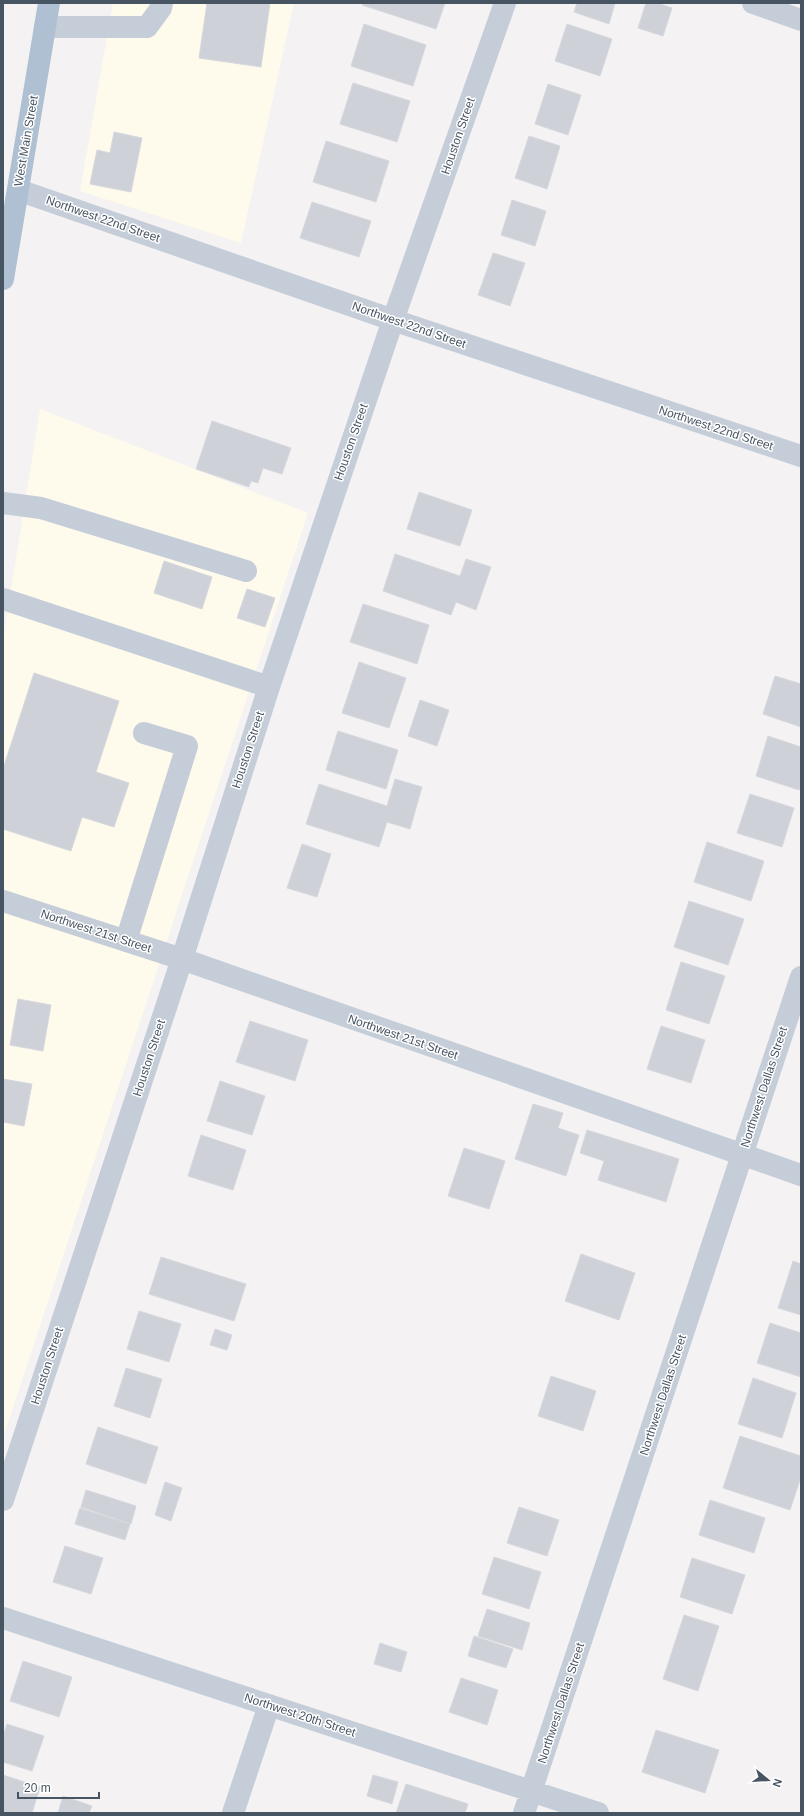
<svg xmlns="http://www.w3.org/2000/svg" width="804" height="1816" font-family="Helvetica,sans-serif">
<rect width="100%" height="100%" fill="#f4f2f2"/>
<path fill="#fefaec" d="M113,3H294L241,243L80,191Z
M40,409L308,513L3,1438V639Z"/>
<path fill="#ced1d8" stroke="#d6d8de" d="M207,3H270L261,67L199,58Z
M363,3H445L436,29L362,5Z
M577,3H615L609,24L574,12Z
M646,3H657L672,8L663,36L638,28Z
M364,24L426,45L413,86L351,66Z
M567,24L612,39L600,76L555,61Z
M353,83L410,101L397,142L340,124Z
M548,84L581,95L568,135L535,124Z
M114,132L142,138L131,192L90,184L97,150L110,153Z
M529,136L560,146L547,189L515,178Z
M326,141L389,161L376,202L313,182Z
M512,200L546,211L535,246L501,235Z
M312,202L371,221L359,257L300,238Z
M493,253L525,263L510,306L478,295Z
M212,421L291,448L282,474L263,468L258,483L251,481L249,487L196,469Z
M419,492L472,510L460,546L407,529Z
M395,554L460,576L466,559L491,567L476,610L456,602L451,615L383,591Z
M164,561L212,577L202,609L154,593Z
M247,589L275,598L265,627L237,618Z
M363,604L429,625L417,664L350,642Z
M359,662L406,678L389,728L342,713Z
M34,673L119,701L96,772L129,783L114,827L82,817L71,851L3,829V769Z
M775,676L801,684V727L763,714Z
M420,700L449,710L437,746L408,736Z
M338,731L398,750L386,789L326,770Z
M768,736L801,747V785L799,790L756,776Z
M395,779L422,787L410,829L387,822L379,847L306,824L319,784L387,806Z
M750,794L794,808L782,847L737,833Z
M707,842L764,861L751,901L694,882Z
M302,844L331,854L317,897L287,888Z
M689,901L744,919L728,965L674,947Z
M681,962L725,976L709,1024L666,1010Z
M18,999L51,1005L43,1051L10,1045Z
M250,1021L308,1040L295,1081L236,1062Z
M661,1026L705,1040L691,1083L647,1069Z
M3,1079L32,1084L24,1126L3,1122Z
M220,1081L265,1096L252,1135L207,1121Z
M533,1104L563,1113L558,1128L579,1135L566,1176L515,1159Z
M587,1130L679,1159L666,1202L598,1180L604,1161L580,1153Z
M201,1135L246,1150L233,1190L188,1176Z
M464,1148L505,1161L489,1209L448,1196Z
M581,1254L635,1273L619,1320L565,1301Z
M161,1257L246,1284L234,1321L149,1294Z
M793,1261L801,1264V1315L778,1308Z
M139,1311L181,1324L169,1362L127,1349Z
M770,1323L801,1333V1377L757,1363Z
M215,1329L232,1335L227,1350L210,1345Z
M126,1368L162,1379L150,1418L114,1406Z
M551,1376L596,1391L583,1431L538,1416Z
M753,1378L796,1393L782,1438L738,1424Z
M98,1427L158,1447L146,1484L86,1464Z
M740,1436L801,1456V1477L790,1510L723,1488Z
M165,1482L182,1488L171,1521L155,1515Z
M86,1490L136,1506L131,1524L81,1507Z
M710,1500L765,1518L754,1553L699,1535Z
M519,1507L559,1520L547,1556L507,1543Z
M80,1508L130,1524L125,1540L75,1524Z
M65,1546L103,1558L91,1594L53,1582Z
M494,1557L541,1572L529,1609L482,1594Z
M692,1558L745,1575L732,1614L680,1597Z
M487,1609L530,1623L522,1650L478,1636Z
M684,1615L719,1626L698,1691L663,1679Z
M474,1636L513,1649L506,1668L468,1656Z
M380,1643L407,1652L401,1672L374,1664Z
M23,1661L72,1677L59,1717L10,1701Z
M461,1678L498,1690L487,1725L449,1712Z
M7,1724L44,1736L32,1771L3,1762V1737Z
M656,1730L719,1750L705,1793L642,1772Z
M3,1775L40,1787L32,1813H3Z
M373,1775L398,1782L392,1804L367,1796Z
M406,1784L468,1804L465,1813H396Z
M63,1796L92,1806L89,1813H58Z"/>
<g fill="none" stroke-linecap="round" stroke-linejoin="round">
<path stroke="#c5cdd8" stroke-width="22" d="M753,3L801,20
M45,27H147L161,8L162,3
M18,190L393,320L801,456
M3,503L41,508L246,571
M3,599L269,687
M3,901L182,959L801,1175
M126,941L187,746L144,733
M3,1500L182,959L269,687L393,320L505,3
M3,1618L598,1813
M233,1813L269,1705
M524,1813L801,977"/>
<path stroke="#b0c0d3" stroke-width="22" d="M3,279L49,3"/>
</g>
<g text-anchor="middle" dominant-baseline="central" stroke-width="3" stroke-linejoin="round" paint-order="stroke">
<g font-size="12" fill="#475462" stroke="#fff">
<text transform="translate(458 136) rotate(-71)">Houston Street</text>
<text transform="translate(26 141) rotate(-80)">West Main Street</text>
<text transform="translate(103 219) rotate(19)">Northwest 22nd Street</text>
<text transform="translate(409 325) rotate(19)">Northwest 22nd Street</text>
<text transform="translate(716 428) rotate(18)">Northwest 22nd Street</text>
<text transform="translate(351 442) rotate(-71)">Houston Street</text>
<text transform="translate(248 750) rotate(-72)">Houston Street</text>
<text transform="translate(96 931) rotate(18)">Northwest 21st Street</text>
<text transform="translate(403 1037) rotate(19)">Northwest 21st Street</text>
<text transform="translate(149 1058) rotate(-72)">Houston Street</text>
<text transform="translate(764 1087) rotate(-72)">Northwest Dallas Street</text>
<text transform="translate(47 1366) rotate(-72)">Houston Street</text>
<text transform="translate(663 1395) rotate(-72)">Northwest Dallas Street</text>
<text transform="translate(561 1703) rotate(-72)">Northwest Dallas Street</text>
<text transform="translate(300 1715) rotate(18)">Northwest 20th Street</text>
</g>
</g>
<rect width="804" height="1816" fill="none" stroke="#475462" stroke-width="8"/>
<g transform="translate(768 1780) rotate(108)" stroke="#ffffff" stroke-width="3" paint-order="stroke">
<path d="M0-3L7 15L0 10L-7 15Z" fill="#475462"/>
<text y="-6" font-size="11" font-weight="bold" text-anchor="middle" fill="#475462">N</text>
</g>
<path d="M18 1792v6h81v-6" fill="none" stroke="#475462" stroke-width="2"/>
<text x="24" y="1792" font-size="12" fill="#475462" stroke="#ffffff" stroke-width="3" paint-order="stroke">20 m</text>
</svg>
